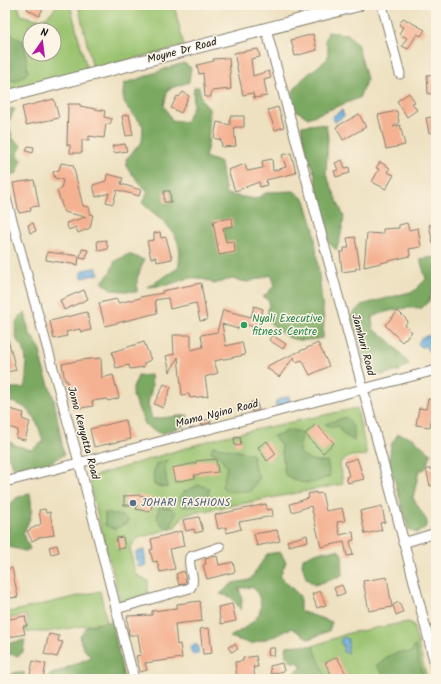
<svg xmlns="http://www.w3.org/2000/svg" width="441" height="684" font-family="Kalam,sans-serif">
<rect width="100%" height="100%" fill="#fcf5e5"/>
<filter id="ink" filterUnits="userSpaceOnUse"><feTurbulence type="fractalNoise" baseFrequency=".025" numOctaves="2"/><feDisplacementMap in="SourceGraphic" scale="8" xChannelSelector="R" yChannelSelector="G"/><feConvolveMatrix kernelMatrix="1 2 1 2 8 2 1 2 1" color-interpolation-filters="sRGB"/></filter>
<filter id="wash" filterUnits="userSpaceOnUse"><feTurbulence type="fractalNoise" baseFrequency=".012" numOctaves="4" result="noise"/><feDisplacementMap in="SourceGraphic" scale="16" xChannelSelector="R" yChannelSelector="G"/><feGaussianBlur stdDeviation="0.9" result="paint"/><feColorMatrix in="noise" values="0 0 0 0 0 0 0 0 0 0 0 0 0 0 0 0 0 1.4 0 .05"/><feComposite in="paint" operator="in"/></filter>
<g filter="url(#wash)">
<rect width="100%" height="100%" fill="#eee1c1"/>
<path fill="#9ac36f" stroke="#5b7046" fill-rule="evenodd" d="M5,5H18L21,15C40,21 45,22 57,5H70L87,69L5,92V79L17,81L24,42L5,30ZM30,30H54V54H30Z
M78,5H174L184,46L93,69Z
M357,408L367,455L351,456L340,462L343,484L184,515L175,527L136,539L130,548L135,574L148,581V594L121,603L90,487L91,477L221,437ZM281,445L299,452L306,459L321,462L285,474ZM213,446L252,455L255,470L227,467ZM167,460L165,467L167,488L154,485Z
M100,591L107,622L47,632H26L25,627L28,625L26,615L5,619V613Z
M408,622L413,624L427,679H327L324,675L313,646L349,633Z"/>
<path fill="#7ba962" stroke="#4c623f" d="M5,30L24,42L28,72L17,81L5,79Z
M328,32L348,34L357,43L367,79L359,98L308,118L293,108C293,104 291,96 293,92C300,77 317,69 328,58V47L325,41Z
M184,63L191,68L189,82L168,89L164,106L172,120L186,122L193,106L194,87H199L202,100L210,110L208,145L205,157L221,163L226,194L255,199L268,192L294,191L305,200L314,230L324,320L323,338C296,343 286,341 267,319L269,301L263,297L275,285L271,275L248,282L231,279L214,284C192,272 188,280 167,285C161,286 154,286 148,287L178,268C186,235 165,223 142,203L148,192L127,168L126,159L142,142L143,126C131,110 118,105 125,83C145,78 163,68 184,63Z
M5,108L15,109L8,123L13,139L22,146L17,154L22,160L17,173L7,177L5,164Z
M317,124L326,125L328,137L326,174L344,217L340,240L336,250L329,243L327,224L316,189L315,174L308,157L301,126Z
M129,254L144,260L137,279V292L112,290L102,282L110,273L115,261Z
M436,257V285L434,286L429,301L422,308C405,307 388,310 372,317L373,329L389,340L409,364L399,371L376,376L364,362L358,333L350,317L361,305L414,291L426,279L420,259Z
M25,312L29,332L40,348L42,365L54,399L64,455L43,466L35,465L18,475C13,467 11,460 5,453V439L15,445L31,450L43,442C37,419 31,404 5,401V388H24C27,377 27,365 25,354C24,348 19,344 17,340C13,330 16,317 25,312Z
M151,375L152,387L148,404L152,419L188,415L186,425L161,434L146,426L133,396V388L138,376Z
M346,417C353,424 355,431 354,441L343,434L338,426L331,428L325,424Z
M291,430L301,432L299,452C307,459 316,464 327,461L330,476C312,485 302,486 285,474L281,445L273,436Z
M398,434L413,438L431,454L425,469L419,471L413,498L427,521L425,529L416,533L408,529L394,478L388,467L391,445Z
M213,446L252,454L255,470L260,477L250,491L227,492L222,487L227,467L220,456L211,452Z
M167,460L165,467L167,488L154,485L153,475L156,464Z
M199,485L209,488L208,501L193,507L182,506L178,497L183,492Z
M30,493C33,511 32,517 23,533L30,549L25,551L5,546V533L8,531L5,509L16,498Z
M159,507L172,508L176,512L170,529L161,524L157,518Z
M105,513L122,516L129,520L128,523L114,529L105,525Z
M338,550L342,554L343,574L337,578L314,585L306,578L302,564L303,558L318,552Z
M280,552L286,562L280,576L300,596V611L332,622L329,631L309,639L292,628L278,635L251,644L230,637C251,624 273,613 253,587L239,588L242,599L241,610L231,597L220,594L233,583L250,580L267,554Z
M112,621L124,679H47L50,675L91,657L83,648L79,637L87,626Z
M25,640L23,652L18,656L5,653V644Z
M300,645L313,646L327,679H292L293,673L301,669L300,663L292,662L285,655L287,646Z
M415,646L424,679H382L383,674L376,666C387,656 395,650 410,653Z
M17,672L25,673L23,679H5V677Z"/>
<path fill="#6baddf" stroke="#44647e" d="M342,110L344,116L335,122L332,117Z
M96,267L99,274L82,278L81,271Z
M433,334L436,340L433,350L429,352L424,345L422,348L418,344L421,338Z
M289,396L290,403L279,406L275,405L277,400Z
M144,550L146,566L138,567L136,552Z
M345,637L348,639V653L343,652V645L341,644V639Z
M194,644L197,645L199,653L194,655L191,651V647Z"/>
<g id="blocks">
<path fill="#f5b293" d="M29,5H45L39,16L27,9Z
M403,18L425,30L421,36L417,34L408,49L402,46L407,38L399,34L403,27L399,25Z
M313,34L317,50L295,56L291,40Z
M258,49L260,57L251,59L253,76L269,71L271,78L264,80L267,96L254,98L253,93L243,95L234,53Z
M229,58L231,89L211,91V97H205L203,73L199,74L197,65L214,61L213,59Z
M436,74V93L428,94L427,75Z
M183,92L189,96L181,113L171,108L177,96L179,97Z
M409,93L415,102L412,103L417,110L407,117L397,101Z
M54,99L59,118L26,125L22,107Z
M68,104H80V106L105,111L104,117L112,119L110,124H106L104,138L89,136V140H82V153H70V145H67Z
M278,107L284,127L275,130L268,110Z
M397,111L399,122L393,127L400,125L405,145L386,149L378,115Z
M129,114L133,135L126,136L122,116Z
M359,114L366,127L343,140L336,127Z
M230,116H244V127H234L236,146L222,147L221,140L214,138L217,122L230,125Z
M436,116V131L429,133L426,118Z
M125,144L127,151L114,153L112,146Z
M28,146L34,147L33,153L26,151Z
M291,153L296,173L266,180L267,185L260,187L259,182L235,191L228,170L245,164L247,171L263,168L262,161L272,159L273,171L286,167L282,155Z
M342,160L345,168L349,167L350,173L336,177L334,171L338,170L335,163Z
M380,162L390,168L387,172L394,175L386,189L372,182L379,169L376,168Z
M61,163L73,165L83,206L89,207L91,215L93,214L90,228L78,233L76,227L69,230L66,223L86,217L64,212L57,190L61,189L63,180L55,178L53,172L59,170Z
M107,174L123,178L121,184L141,190L139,196L117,190L113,204L106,202L109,193L96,197L93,185L106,181Z
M34,180L39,206L30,207L31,211L19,213L13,183Z
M164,191H170L171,202H164Z
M232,218L233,226L223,228L226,242L234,241L235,252L219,255L213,221Z
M33,223L36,231L30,233L28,225Z
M407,223L409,230L418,228L421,247L409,249L410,256L364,267L367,233L383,234V229L399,228V225Z
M436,224V244H433L429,225Z
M160,232L161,238L166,237L172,259L157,262L156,257L151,258L147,241L154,240V233Z
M355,237L360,268H356V270L342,272L340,252H344V248H349L347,238Z
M106,240L108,249L98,251L97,241Z
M82,249L88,250L86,259L80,258Z
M47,252L79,256L78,265L46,260Z
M201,283L207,320L200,321L196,303L170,309L168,298L155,300L157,313L105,326L99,303L117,299L118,303L140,298V297L163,293L162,291Z
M84,290L88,299L64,310L60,300Z
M254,306L263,309L258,328L240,323L238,329L222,324L226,346L242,342L245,355L214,361L218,373L205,377L208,396L190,398L189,394L182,395L178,357L170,372L166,356L174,354L173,335H191V350L203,347L201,335L217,332L223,310L251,317Z
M398,311L408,321L405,325L412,332L402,342L385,325Z
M87,312L91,330L81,332L80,329L66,332L67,336L54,339L50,321Z
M7,335L16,370L7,372L5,369V336Z
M272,335L286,344L283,349L269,340Z
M144,342L151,360L144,363V367L130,369L129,365L116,368L112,352Z
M318,343L329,366L310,375L302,360L296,362L294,357L279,377L267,368L269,365Z
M101,358L102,378L113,375L119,398L108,401L107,399L92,401L93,406L76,409L74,401H71L67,380L65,381L62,364L81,360Z
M164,384L171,387L163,408L154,404Z
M428,399L435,400L430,427L416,425L419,408L426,409Z
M256,401L259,410L252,412L250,403Z
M10,409L24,413L22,419L30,422L25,440L16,438L18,430L5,426V413L9,414Z
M210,419L211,422L202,425L201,421Z
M125,420L131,439L94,447L90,429Z
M316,424L334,443L323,453L305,434Z
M240,437L241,445L235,446L234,438Z
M267,441L276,454L267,461L258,447Z
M357,458L364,479L348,483L346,477L349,476L345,462Z
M216,459L218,472L194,475L195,478L175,482L172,468L196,463V461Z
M426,469H435L436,485L430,486Z
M316,492V494L322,493L326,511L342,508L345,521L337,522L340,535L353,532L354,540L350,541L353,555L347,556L344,542L321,547L311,506L292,512L290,504L309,498L308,494Z
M140,495L154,499L150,512L136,509L137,505H124V496Z
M266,504L267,510L272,509L273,516L239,522L241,529L227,533L226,527L218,529L215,515Z
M382,506L385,522L380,523L382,530L365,534L360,511Z
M45,509L46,513L50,512L54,535L40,537L32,541L27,531L41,524L39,510Z
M199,517L203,531L195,533L194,529L186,531L183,520Z
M277,530L280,541L257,546L254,534Z
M181,531L184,546L170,549L175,569L160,572L157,561L153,562L150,550L153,549L151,539Z
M307,535L308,541L289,546L287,541Z
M123,537L125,548L118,549L116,538Z
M57,545L59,552L51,554L49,547Z
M217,556L219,565L233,562L235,572L207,579L203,565L206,564L205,559Z
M12,568L18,597L11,598L5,577V570Z
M184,571L186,583L179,585L176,574Z
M387,577L392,607L369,611L363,581Z
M342,585L345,593L337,596L334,588Z
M320,591L326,605L317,608L312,594Z
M200,601L202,621L175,624L177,645L180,644L182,658L145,663L147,670L140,672L136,656L141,655L138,635H129L127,616L152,615V611L177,608V604Z
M399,602L403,612L396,615L393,605Z
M232,604L236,621L221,624L218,607Z
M25,616L27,626H23L25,634L5,638V620Z
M209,628L212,653L203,654L200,629Z
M49,634L59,636L58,641L63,642L57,657L44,654Z
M235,644L238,649L231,652L228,647Z
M269,648H275L274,656L268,655Z
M256,656L258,667H253L255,677L237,679L235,662L243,661V658Z
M337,657L349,679H334L325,663Z
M33,661L46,664L43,679H29Z
M282,663L284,671L271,674L270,666Z"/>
</g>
</g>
<g filter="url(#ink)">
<use href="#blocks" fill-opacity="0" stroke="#857e6e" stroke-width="1"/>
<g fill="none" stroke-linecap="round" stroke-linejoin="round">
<g stroke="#857e6e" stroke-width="11">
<path id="street" d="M382,5L400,74
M266,29L392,496L436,668
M5,195L79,462L134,679
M5,482L436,370
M403,543L436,533
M116,609L190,588C197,579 187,568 190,557L220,547"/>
</g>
<g stroke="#857e6e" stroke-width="14">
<path id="secondary" d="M5,97L358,5"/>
</g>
<use href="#street" stroke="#fff" stroke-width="9"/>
<use href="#secondary" stroke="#fff" stroke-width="12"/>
</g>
</g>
<circle fill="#2e9e5b" stroke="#fcf5e5" stroke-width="1.5" cx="244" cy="325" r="4"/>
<circle fill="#5c6f8a" stroke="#fcf5e5" stroke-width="1.5" cx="133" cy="503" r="4"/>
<g text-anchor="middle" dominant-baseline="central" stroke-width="3" stroke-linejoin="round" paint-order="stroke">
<g font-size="11" fill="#1c1c1c" stroke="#fcf5e5">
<text transform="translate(182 51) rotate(-15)">Moyne Dr Road</text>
<text transform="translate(363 345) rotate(75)">Jamhuri Road</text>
<text transform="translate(217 414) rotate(-14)">Mama Ngina Road</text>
<text transform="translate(83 433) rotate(75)">Jomo Kenyatta Road</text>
</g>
<g font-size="11" fill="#27864d" stroke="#fcf5e5" text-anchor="start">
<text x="252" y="319">Nyali Executive<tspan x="252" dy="13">fitness Centre</tspan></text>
</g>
<g font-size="11" fill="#4e5e75" stroke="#fcf5e5" text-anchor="start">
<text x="141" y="503">JOHARI FASHIONS</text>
</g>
</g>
<rect width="441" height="684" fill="none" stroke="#fcf5e5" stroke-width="20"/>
<g transform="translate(42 42) rotate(14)"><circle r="19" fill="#fcf5e5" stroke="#a29e95"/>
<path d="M0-3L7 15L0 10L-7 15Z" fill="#b5179e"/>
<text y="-6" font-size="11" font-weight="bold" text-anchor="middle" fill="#1c1c1c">N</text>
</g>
</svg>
